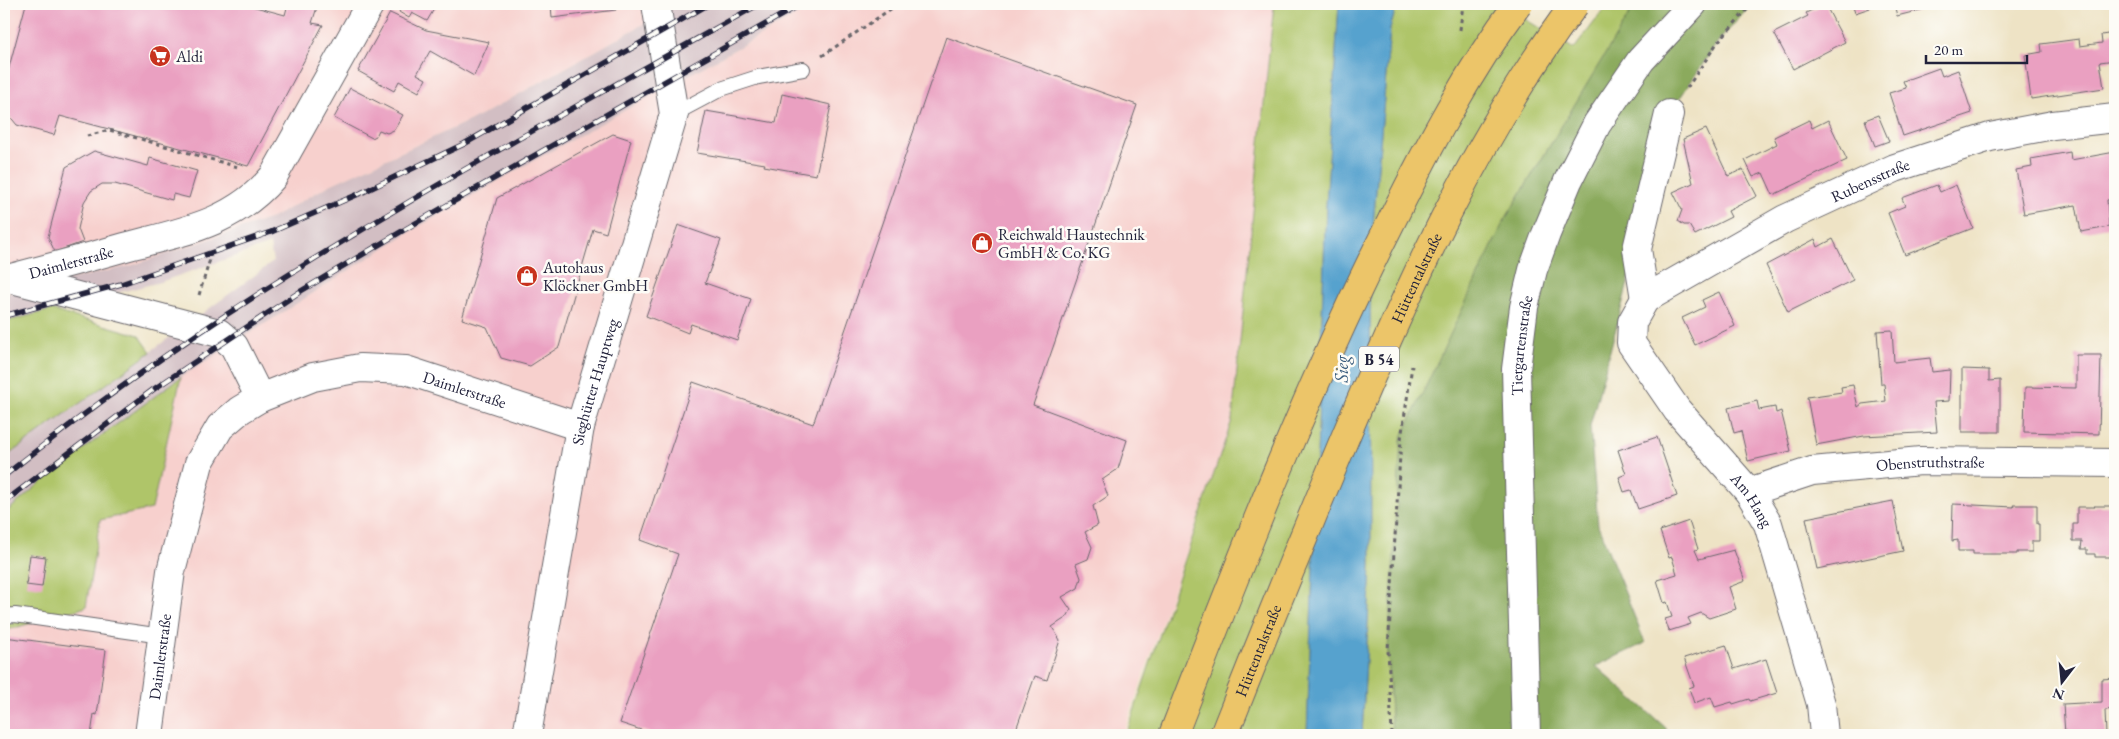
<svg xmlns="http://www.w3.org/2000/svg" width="2119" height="739" font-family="'EB Garamond',serif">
<rect width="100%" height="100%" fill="#fdfcf7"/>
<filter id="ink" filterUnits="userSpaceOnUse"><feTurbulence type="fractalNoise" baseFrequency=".02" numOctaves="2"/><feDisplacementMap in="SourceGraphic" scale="10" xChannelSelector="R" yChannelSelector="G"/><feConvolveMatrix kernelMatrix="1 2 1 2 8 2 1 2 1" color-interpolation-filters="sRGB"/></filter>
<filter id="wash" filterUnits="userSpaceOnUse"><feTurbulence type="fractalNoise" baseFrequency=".0096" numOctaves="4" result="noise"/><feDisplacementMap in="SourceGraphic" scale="20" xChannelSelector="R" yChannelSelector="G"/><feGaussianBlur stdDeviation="1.12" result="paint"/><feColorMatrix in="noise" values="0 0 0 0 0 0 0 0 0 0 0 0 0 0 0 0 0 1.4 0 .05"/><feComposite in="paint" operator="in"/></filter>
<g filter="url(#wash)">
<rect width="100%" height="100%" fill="#eee3c5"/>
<path fill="#f7d0cd" d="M4,4H679L482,115L330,185L272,218L130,266L9,292L4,289Z
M817,4H1274L1232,420L1123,735H4V631L86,607L100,520L152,509L181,377L406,234L524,166Z"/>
<path fill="#d2bec3" d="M679,4H817L524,166L406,234L181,377L59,467L4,514V458L273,262L270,244L160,282L4,322V294L130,266L272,218L330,185L482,115Z"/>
<path fill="#afc569" stroke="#687452" d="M1274,4H1339L1326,206L1307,735H1126L1232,420Z
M1397,4H1500L1574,49L1608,4H1640L1633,9L1503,223L1388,650L1392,735H1362L1371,566L1370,260L1390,29Z
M51,310L139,335L151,352L4,458V322Z
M181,377L152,509L100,520L86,607L4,631V514L59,467Z"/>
<path fill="#8baa5d" stroke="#56664c" d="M1640,4H1752L1717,43L1669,114L1637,249L1590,426L1598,525L1645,643L1596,666L1666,728L1667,735H1392L1388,650L1401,439L1503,223L1633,8Z"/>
<path fill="#56a2ce" stroke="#3c6284" d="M1339,4H1397L1390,29L1370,260L1371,566L1362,735H1307L1326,206Z"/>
<g id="blocks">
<path fill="#eaa0c1" d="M26,4H244L285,15L288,4H318L312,23L323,25L248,166L60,116L54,135L17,125L4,109V86Z
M398,4H437L427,21L412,13L409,18L399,12L402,6Z
M551,4H615L616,10L552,18Z
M1852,4H1869L1870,8L1855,13Z
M1894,4H1944L1897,16Z
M1822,5L1823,7L1826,6L1845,42L1793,69L1774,33L1808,16L1806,13Z
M390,13L426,30L489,42L474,76L430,51L417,74L426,79L419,92L399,81L394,91L358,71Z
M2115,33V60L2100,62L2104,88L2031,99L2025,55L2042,52L2041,44L2079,39L2080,46L2102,43L2101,35Z
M946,37L1137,105L1033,405L1127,440L1118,469L1102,480L1108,496L1093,506L1098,525L1085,532L1092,547L1088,559L1076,564L1081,578L1078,588L1062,597L1071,610L1067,617L1052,627L1060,640L1047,680L1035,676L1014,735H656L620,723L678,554L640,540L693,382L813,424Z
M1939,68L1942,76L1958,70L1972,113L1903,136L1889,93L1906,88L1903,81Z
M350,88L403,115L394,130L387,133L379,130L376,136L372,138L334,118Z
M782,94L831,105L816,175L764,166L765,164L697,153L706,111L776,123Z
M1878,115L1889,141L1875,146L1865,120Z
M1809,120L1812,128L1828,120L1847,160L1773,195L1763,173L1753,177L1745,160L1777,144L1774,137Z
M1706,129L1728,176L1743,169L1757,196L1728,211L1731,217L1695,235L1689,225H1684L1678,221L1682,210L1673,192L1693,183L1683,139Z
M613,134L631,140L606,233L593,229L559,347L530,366L501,358L487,327L462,319L497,198Z
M94,151L148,166L150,158L197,171L189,198L173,194L172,200L115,184H102L91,191L84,202L78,229L83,242L55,252L48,237L66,167Z
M2070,152L2071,160L2115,152V198L2107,200L2109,227L2081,232L2076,205L2024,214L2016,170L2032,167L2031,159Z
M1937,185L1940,192L1956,185L1973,228L1905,255L1888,213L1905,206L1902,198Z
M678,225L721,240L705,283L751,299L737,340L691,324L688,333L646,316Z
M1815,239L1818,247L1833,239L1853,280L1788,312L1766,265Z
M1719,292L1735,326L1695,345L1682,318L1705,307L1702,300Z
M1892,330L1894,362L1930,358L1932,372L1950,370L1949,401L1934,402L1937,432L1864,436L1816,445L1807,397L1842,392L1841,387L1853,385L1858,407L1862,404L1886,401L1884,384H1881L1877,331Z
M2076,355H2101L2099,434L2024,432L2025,387L2076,388Z
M1962,369L1989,370V381L2000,380V432H1962Z
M1757,401L1759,410L1775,407L1776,413L1781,411L1791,451L1748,461L1741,431L1734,433L1728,408Z
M1657,437L1677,496L1638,509L1631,490L1624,492L1619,477L1626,474L1618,450Z
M1893,501L1903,551L1817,569L1806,518Z
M1953,504L2014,507L2013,505H2037V524H2039V541H2032V552H2017V554H1973V551H1958V540L1952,541Z
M2094,506H2115V557H2095V554H2087V549H2081L2082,541H2073V524H2077V507H2095Z
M1689,521L1698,549L1695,550L1699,559L1734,550L1745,581L1729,587L1736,609L1709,618L1701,613L1688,618L1691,624L1669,631L1665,619L1672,617L1667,602L1664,603L1657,580L1677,574L1672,557L1669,558L1660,531Z
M30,555L46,557L42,587L26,585Z
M4,637L106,650L97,715L94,714L91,735H4Z
M1726,645L1734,669L1766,659L1777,693L1750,701L1749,699L1733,704L1732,702L1715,707L1711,697L1694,703L1689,688L1694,686L1684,658Z
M2115,678V709L2105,710L2106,735H2065L2063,704L2102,702V679Z"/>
</g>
</g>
<g filter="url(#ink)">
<use href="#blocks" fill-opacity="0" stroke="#69666b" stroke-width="1"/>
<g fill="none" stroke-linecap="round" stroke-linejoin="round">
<g stroke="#69666b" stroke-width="16">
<path id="service" d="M674,114L721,89L758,77L803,69
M4,616L15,615L162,636"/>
</g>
<g stroke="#69666b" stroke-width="30">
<g id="minor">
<path id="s1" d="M11,278C49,268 87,258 125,247C181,232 233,224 273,177L370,4"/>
<path d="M12,279L219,333L234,346L260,398"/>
<path id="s2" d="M1645,299L1785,219L1895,168L1990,137L2053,125L2115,118"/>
<path id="s3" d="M1645,299L1632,322L1631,343L1677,410L1749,492L1768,524L1821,704L1824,735"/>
<path d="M1645,299L1637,249L1669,114"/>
<path id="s4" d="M1749,492L1812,471L1921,461L2115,463"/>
<path id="s5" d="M149,735L171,571L199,463L220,427L240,410L260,398L313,377L360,368L406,370L580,427"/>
<path id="s6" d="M527,735L580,427L674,114L656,4"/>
</g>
</g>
<g stroke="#69666b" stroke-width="30">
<g id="tertiary">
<path id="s7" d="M1526,735L1516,369L1524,307L1533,270L1546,234L1568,181L1597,124L1641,60L1693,4"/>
</g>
</g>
<path stroke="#69666b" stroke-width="3" stroke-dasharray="4 4" stroke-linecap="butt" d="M1460,30L1463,4
M822,56L898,4
M1687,88L1717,43L1752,4
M87,136L109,130L238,167
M199,295L211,256
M1392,735L1388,650L1401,439L1412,366"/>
<use href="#service" stroke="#fff" stroke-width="14"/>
<use href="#minor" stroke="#fff" stroke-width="28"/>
<use href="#tertiary" stroke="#fff" stroke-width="28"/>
<g stroke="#22223b" stroke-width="5.5">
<path id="rail" d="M4,316L121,284L271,232L361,193L464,144L709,4
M4,476C87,410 173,348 263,291C424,188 593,98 759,4
M4,502L154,389L301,291L414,224L801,4"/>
</g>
<use href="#rail" stroke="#fdfcf7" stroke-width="4" stroke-dasharray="11" stroke-linecap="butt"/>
<g stroke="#69666b" stroke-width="30" stroke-linecap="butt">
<g id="trunk-bridge">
<path d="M1173,735C1240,562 1307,388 1391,222C1428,147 1468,71 1518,4"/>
<path id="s8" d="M1224,735C1263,636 1303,538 1344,440C1408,288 1476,137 1575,4"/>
</g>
</g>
<use href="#trunk-bridge" stroke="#ecc569" stroke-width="28"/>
</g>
</g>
<defs>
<g id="supermarket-disc" transform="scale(1.125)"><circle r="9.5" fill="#c8321e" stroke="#fdfcf7"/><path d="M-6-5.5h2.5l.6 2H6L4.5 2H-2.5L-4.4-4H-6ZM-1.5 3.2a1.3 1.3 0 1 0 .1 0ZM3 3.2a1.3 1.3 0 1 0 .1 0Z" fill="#fff"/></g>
<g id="shop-disc" transform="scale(1.125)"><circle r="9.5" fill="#c8321e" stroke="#fdfcf7"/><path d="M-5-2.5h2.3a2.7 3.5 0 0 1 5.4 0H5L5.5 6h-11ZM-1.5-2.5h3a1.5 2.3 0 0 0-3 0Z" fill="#fff"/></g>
</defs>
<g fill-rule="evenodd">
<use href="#supermarket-disc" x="160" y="56"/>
<use href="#shop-disc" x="982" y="243"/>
<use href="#shop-disc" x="527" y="276"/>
</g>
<g text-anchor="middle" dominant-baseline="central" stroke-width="5" stroke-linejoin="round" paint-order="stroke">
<rect fill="#fdfcf7" stroke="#646373" stroke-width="1" x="1359" y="346.5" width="40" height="25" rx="4"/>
<g font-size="15" font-weight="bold" fill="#22223b">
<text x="1379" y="359">B 54</text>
</g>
<g font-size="16" fill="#22223b" stroke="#fdfcf7" text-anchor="start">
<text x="176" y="56">Aldi</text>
<text x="998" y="234">Reichwald Haustechnik<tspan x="998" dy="18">GmbH &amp; Co. KG</tspan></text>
<text x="543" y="267">Autohaus<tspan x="543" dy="18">Klöckner GmbH</tspan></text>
</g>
<g font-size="16" fill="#22223b" stroke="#fdfcf7">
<text stroke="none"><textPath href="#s2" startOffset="255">Rubensstraße</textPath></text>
<text stroke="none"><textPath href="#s1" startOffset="62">Daimlerstraße</textPath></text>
<text stroke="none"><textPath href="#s8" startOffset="496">Hüttentalstraße</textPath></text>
<text stroke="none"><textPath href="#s7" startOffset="390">Tiergartenstraße</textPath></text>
<text stroke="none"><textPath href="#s6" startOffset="360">Sieghütter Hauptweg</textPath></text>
<text stroke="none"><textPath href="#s5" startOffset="581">Daimlerstraße</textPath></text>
<text stroke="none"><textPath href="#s4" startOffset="185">Obenstruthstraße</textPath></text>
<text stroke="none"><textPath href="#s3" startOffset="246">Am Hang</textPath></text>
<text stroke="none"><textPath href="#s8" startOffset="91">Hüttentalstraße</textPath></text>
<text stroke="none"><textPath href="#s5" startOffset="79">Daimlerstraße</textPath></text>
</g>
<g font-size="18" font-style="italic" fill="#395c7d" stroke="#fdfcf7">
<text transform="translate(1341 369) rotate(-90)">Sieg</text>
</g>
</g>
<rect width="2119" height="739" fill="none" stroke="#fdfcf7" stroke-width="20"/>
<g transform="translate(2062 682) rotate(196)" stroke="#fdfcf7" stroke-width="4" paint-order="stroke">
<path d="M0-4L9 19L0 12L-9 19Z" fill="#22223b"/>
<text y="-8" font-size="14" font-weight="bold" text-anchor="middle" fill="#22223b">N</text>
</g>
<path d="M1926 55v8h101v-8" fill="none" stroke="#22223b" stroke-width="2.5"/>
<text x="1934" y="55" font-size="15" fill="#22223b" stroke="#fdfcf7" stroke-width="4" paint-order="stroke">20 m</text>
</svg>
